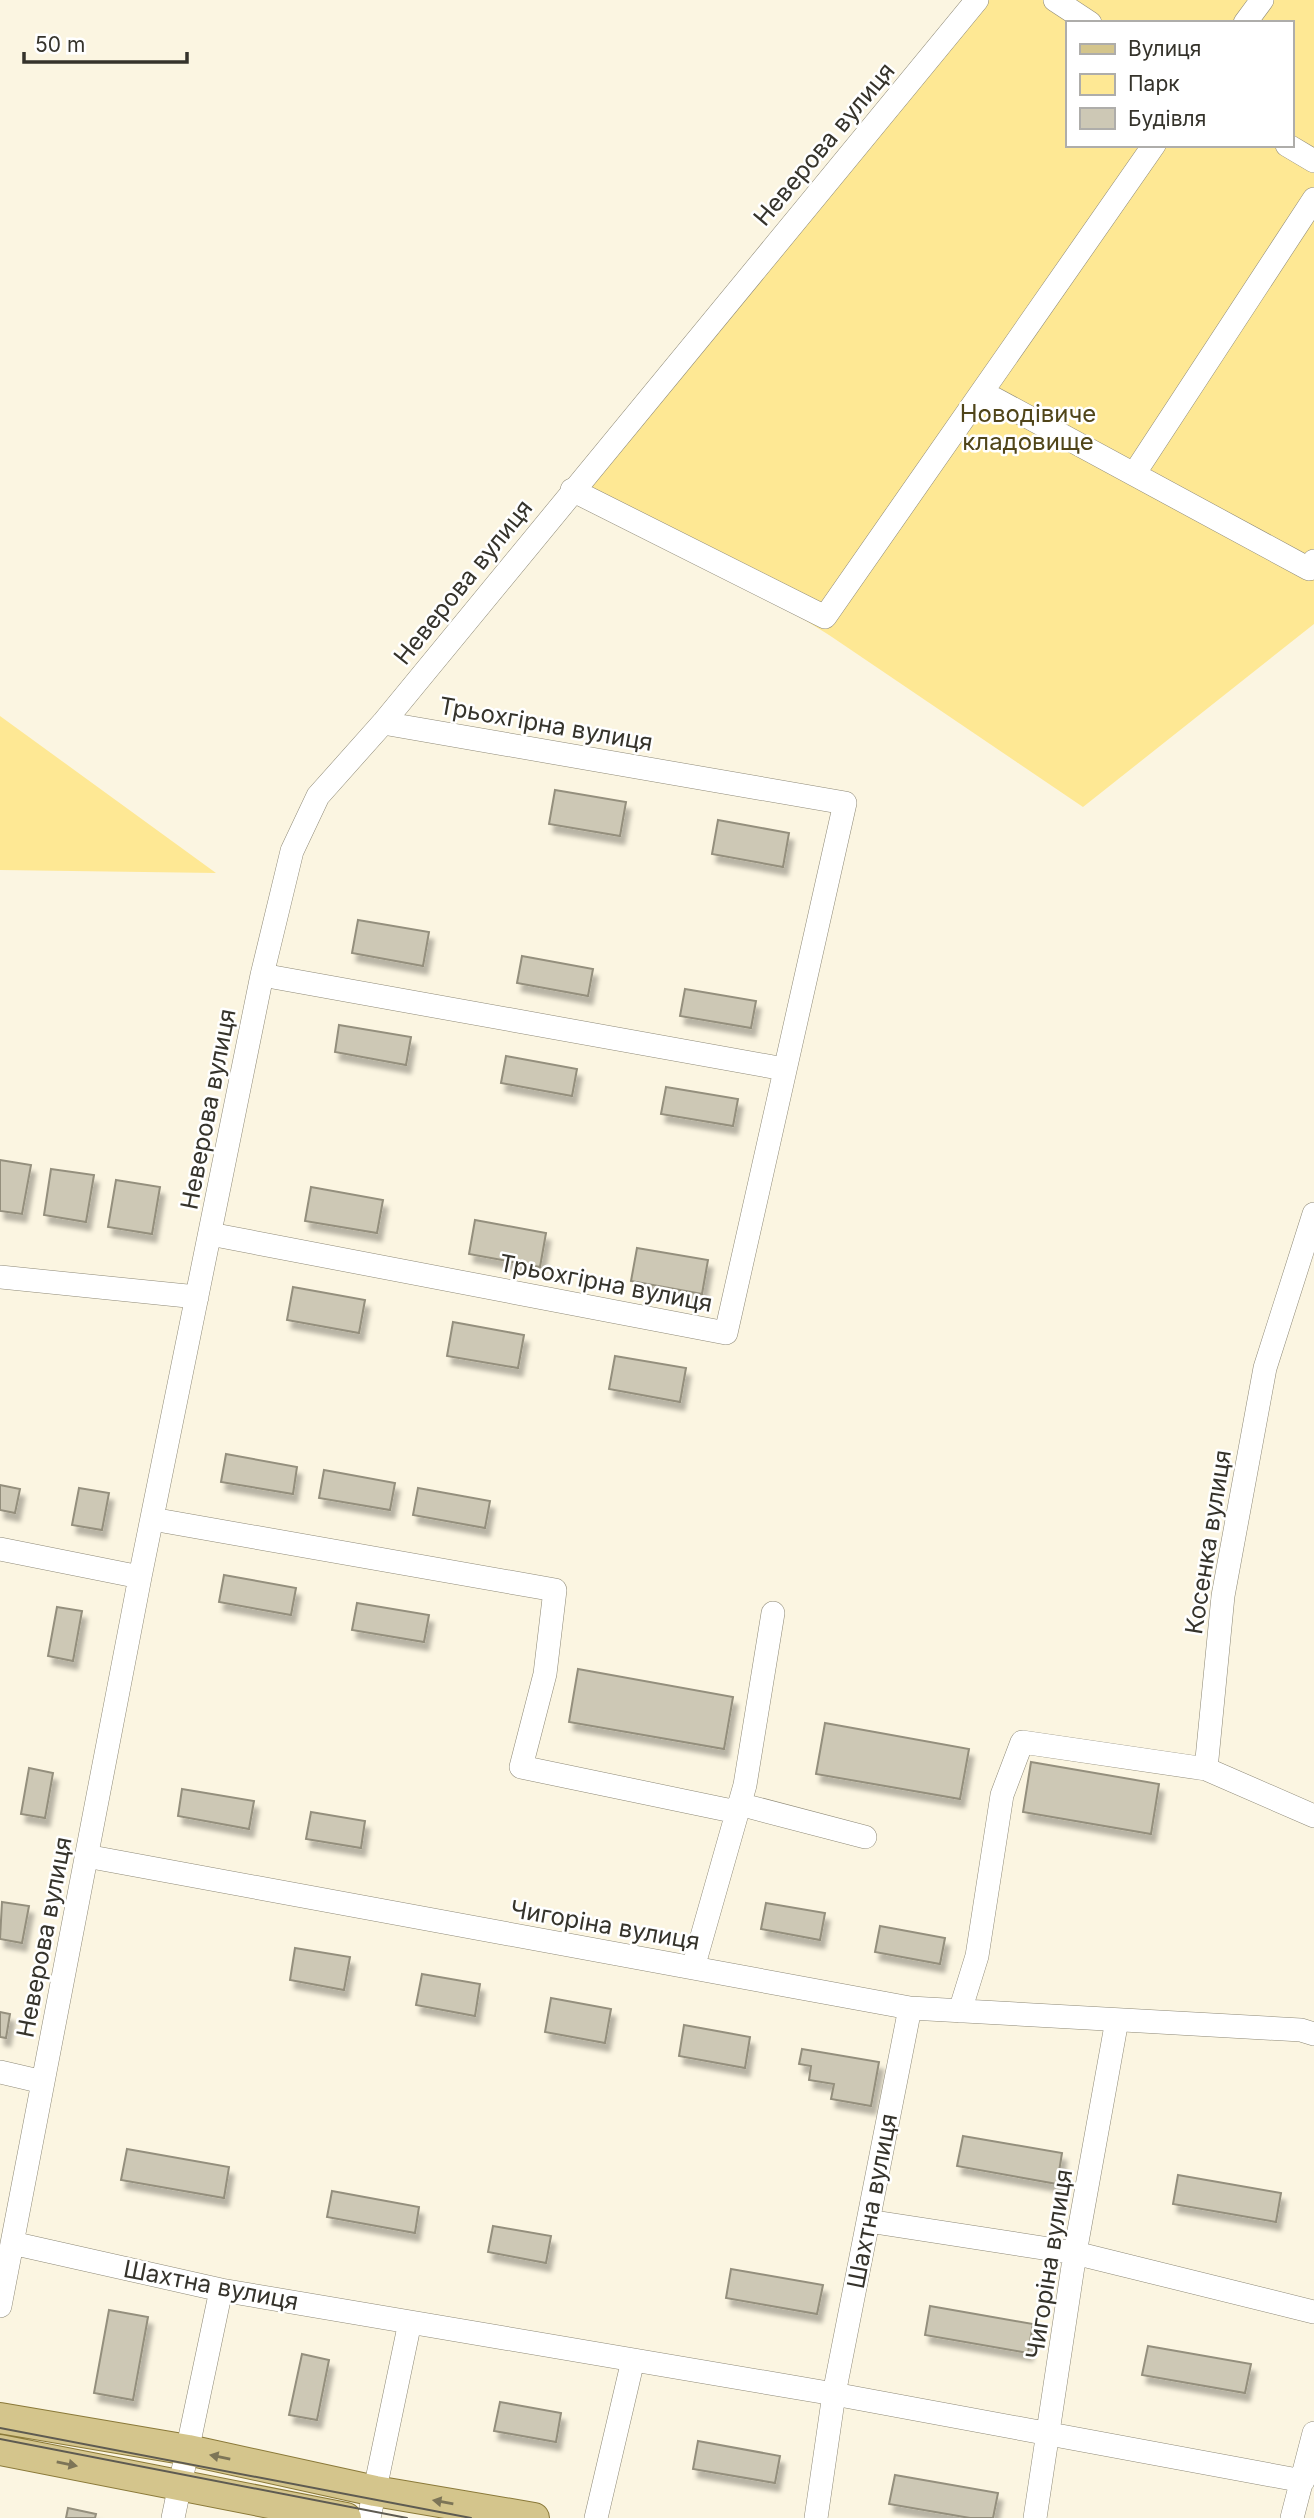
<svg xmlns="http://www.w3.org/2000/svg" width="1314" height="2518" font-family="Inter,sans-serif">
<defs>
<filter id="shadow"><feDropShadow dx="4.5" dy="8" stdDeviation="2" flood-color="#0004"/></filter>
</defs>
<rect width="100%" height="100%" fill="#fbf5e1"/>
<path fill="#fee894" fill-rule="evenodd" d="M989,0H1314V624L1083,807L829,635L589,485ZM1067,23H1291V145H1067Z
M0,716L216,873L0,870Z"/>
<path fill="#cdc8b5" stroke="#948f7d" stroke-width="2" filter="url(#shadow)" d="M555,790L626,802L620,836L549,824Z
M718,820L789,833L783,867L712,854Z
M358,920L429,932L423,966L352,953Z
M522,956L593,969L588,996L517,983Z
M685,989L756,1001L751,1028L680,1016Z
M339,1025L411,1037L406,1065L335,1052Z
M506,1056L577,1069L572,1096L501,1083Z
M666,1087L738,1099L733,1126L661,1114Z
M0,1160L31,1165L22,1214L0,1211Z
M51,1169L94,1175L86,1222L44,1215Z
M116,1180L160,1187L152,1234L108,1227Z
M311,1187L383,1200L377,1233L305,1221Z
M475,1220L546,1233L540,1267L469,1254Z
M637,1248L708,1260L702,1294L631,1281Z
M293,1287L365,1300L359,1333L287,1320Z
M453,1322L524,1335L518,1368L447,1356Z
M615,1356L686,1368L680,1402L609,1389Z
M226,1454L297,1467L293,1494L221,1482Z
M324,1470L395,1483L390,1510L319,1498Z
M0,1485L20,1489L15,1513L0,1510Z
M79,1488L109,1493L102,1530L72,1525Z
M418,1488L490,1501L485,1528L413,1515Z
M224,1575L296,1588L291,1615L219,1602Z
M357,1603L429,1615L424,1642L352,1630Z
M57,1607L82,1611L73,1661L48,1656Z
M578,1669L733,1697L724,1749L569,1722Z
M825,1723L969,1749L960,1799L816,1774Z
M1031,1762L1159,1784L1151,1834L1023,1812Z
M29,1768L53,1773L45,1818L21,1814Z
M182,1789L254,1801L249,1829L178,1816Z
M311,1812L365,1821L361,1848L306,1839Z
M2,1902L29,1906L22,1943L0,1939Z
M766,1903L825,1913L820,1940L761,1929Z
M880,1926L945,1938L940,1964L875,1952Z
M295,1948L350,1957L344,1990L290,1980Z
M422,1974L480,1984L475,2016L416,2005Z
M551,1998L611,2009L605,2043L545,2032Z
M0,2012L10,2014L6,2038L0,2037Z
M684,2025L750,2037L745,2068L679,2056Z
M802,2049L879,2062L871,2106L831,2099L834,2084L809,2080L811,2066L799,2064Z
M963,2136L1062,2153L1057,2184L957,2166Z
M127,2149L229,2167L224,2198L121,2180Z
M1178,2175L1281,2193L1276,2222L1173,2204Z
M332,2191L419,2207L415,2233L327,2217Z
M493,2226L551,2236L546,2263L488,2252Z
M731,2269L823,2285L817,2314L726,2298Z
M930,2306L1033,2324L1028,2353L925,2335Z
M109,2310L148,2317L133,2400L94,2393Z
M1148,2346L1251,2364L1245,2393L1142,2375Z
M302,2354L329,2360L317,2420L289,2415Z
M500,2402L561,2413L556,2442L494,2431Z
M698,2441L780,2456L775,2483L693,2469Z
M895,2475L998,2493L993,2518H970L889,2504Z
M68,2508L96,2514L95,2518H66Z"/>
<g fill="none" stroke-linecap="round" stroke-linejoin="round">
<g stroke="#8e8977" stroke-width="24">
<path id="minor" d="M1055,0L1090,23
M1245,23L1262,0
M1287,145L1314,161
M982,392L1309,569L1314,561
M1134,474L1314,199
M572,490L825,617L1154,145
M262,975L784,1069
M1314,1214L1265,1368L1223,1596L1206,1769L1314,1816
M210,1234L726,1333L845,803L383,723
M0,1277L197,1297
M152,1519L555,1590L545,1674L521,1767L737,1812
M0,1549L140,1577
M739,1804L865,1837
M86,1856L910,2008L1301,2030L1314,2034
M693,1968L745,1785L773,1613
M960,2011L977,1956L1002,1795L1022,1742L1206,1769
M0,2072L43,2082
M868,2221L1075,2253L1314,2312
M12,2243L221,2290L834,2394L1303,2481
M0,2306L140,1577L262,975L292,851L318,796L383,723L977,0
M173,2518L221,2290
M369,2518L410,2322
M596,2518L633,2360
M816,2518L834,2394L910,2008
M1035,2518L1075,2253L1117,2020
M1292,2518L1314,2433"/>
</g>
<g stroke="#8a7939" stroke-width="32">
<path id="major" d="M0,2418L188,2450L375,2491L534,2518
M0,2450L346,2518"/>
</g>
<use href="#minor" stroke="#fff" stroke-width="23"/>
<use href="#major" stroke="#d4c58c" stroke-width="30"/>
<path stroke="#5e5b51" stroke-width="2" d="M0,2428L471,2518
M0,2439L407,2518"/>
</g>
<defs><path id="oneway-solid" d="M-6-.8H1V-3.2L6.5 0L1 3.2V.8H-6Z" transform="scale(1.75)"/></defs>
<g fill="#7d7557">
<use href="#oneway-solid" transform="translate(220 2457) rotate(-168)"/>
<use href="#oneway-solid" transform="translate(67 2464) rotate(11)"/>
<use href="#oneway-solid" transform="translate(443 2502) rotate(-170)"/>
</g>
<g text-anchor="middle" dominant-baseline="central" stroke-width="5" stroke-linejoin="round" paint-order="stroke">
<g font-size="24" fill="#35332b" stroke="#fff">
<text transform="translate(824 144) rotate(-50)">Неверова вулиця</text>
<text transform="translate(463 582) rotate(-51)">Неверова вулиця</text>
<text transform="translate(546 724) rotate(10)">Трьохгірна вулиця</text>
<text transform="translate(208 1109) rotate(-79)">Неверова вулиця</text>
<text transform="translate(606 1283) rotate(11)">Трьохгірна вулиця</text>
<text transform="translate(1208 1542) rotate(-81)">Косенка вулиця</text>
<text transform="translate(605 1925) rotate(10)">Чигоріна вулиця</text>
<text transform="translate(44 1937) rotate(-79)">Неверова вулиця</text>
<text transform="translate(872 2201) rotate(-79)">Шахтна вулиця</text>
<text transform="translate(1049 2264) rotate(-81)">Чигоріна вулиця</text>
<text transform="translate(211 2285) rotate(11)">Шахтна вулиця</text>
</g>
<g font-size="24" fill="#504519" stroke="#fff">
<text x="1028" y="413">Новодівиче<tspan x="1028" dy="28">кладовище</tspan></text>
</g>
</g>
<rect x="1066" y="21" width="228" height="126" fill="#ffffff" stroke="#aeadaa" stroke-width="2"/>
<rect x="1080" y="44" width="35" height="10" fill="#d4c58c" stroke="#aeadaa" stroke-width="2"/>
<text x="1128" y="56" font-size="21" fill="#35332b">Вулиця</text>
<rect x="1080" y="74" width="35" height="21" fill="#fee894" stroke="#aeadaa" stroke-width="2"/>
<text x="1128" y="91" font-size="21" fill="#35332b">Парк</text>
<rect x="1080" y="108" width="35" height="21" fill="#cdc8b5" stroke="#aeadaa" stroke-width="2"/>
<text x="1128" y="126" font-size="21" fill="#35332b">Будівля</text>
<path d="M24 52v10h163v-10" fill="none" stroke="#35332b" stroke-width="3.5"/>
<text x="35" y="52" font-size="21" fill="#35332b" stroke="#ffffff" stroke-width="5" paint-order="stroke">50 m</text>
</svg>
